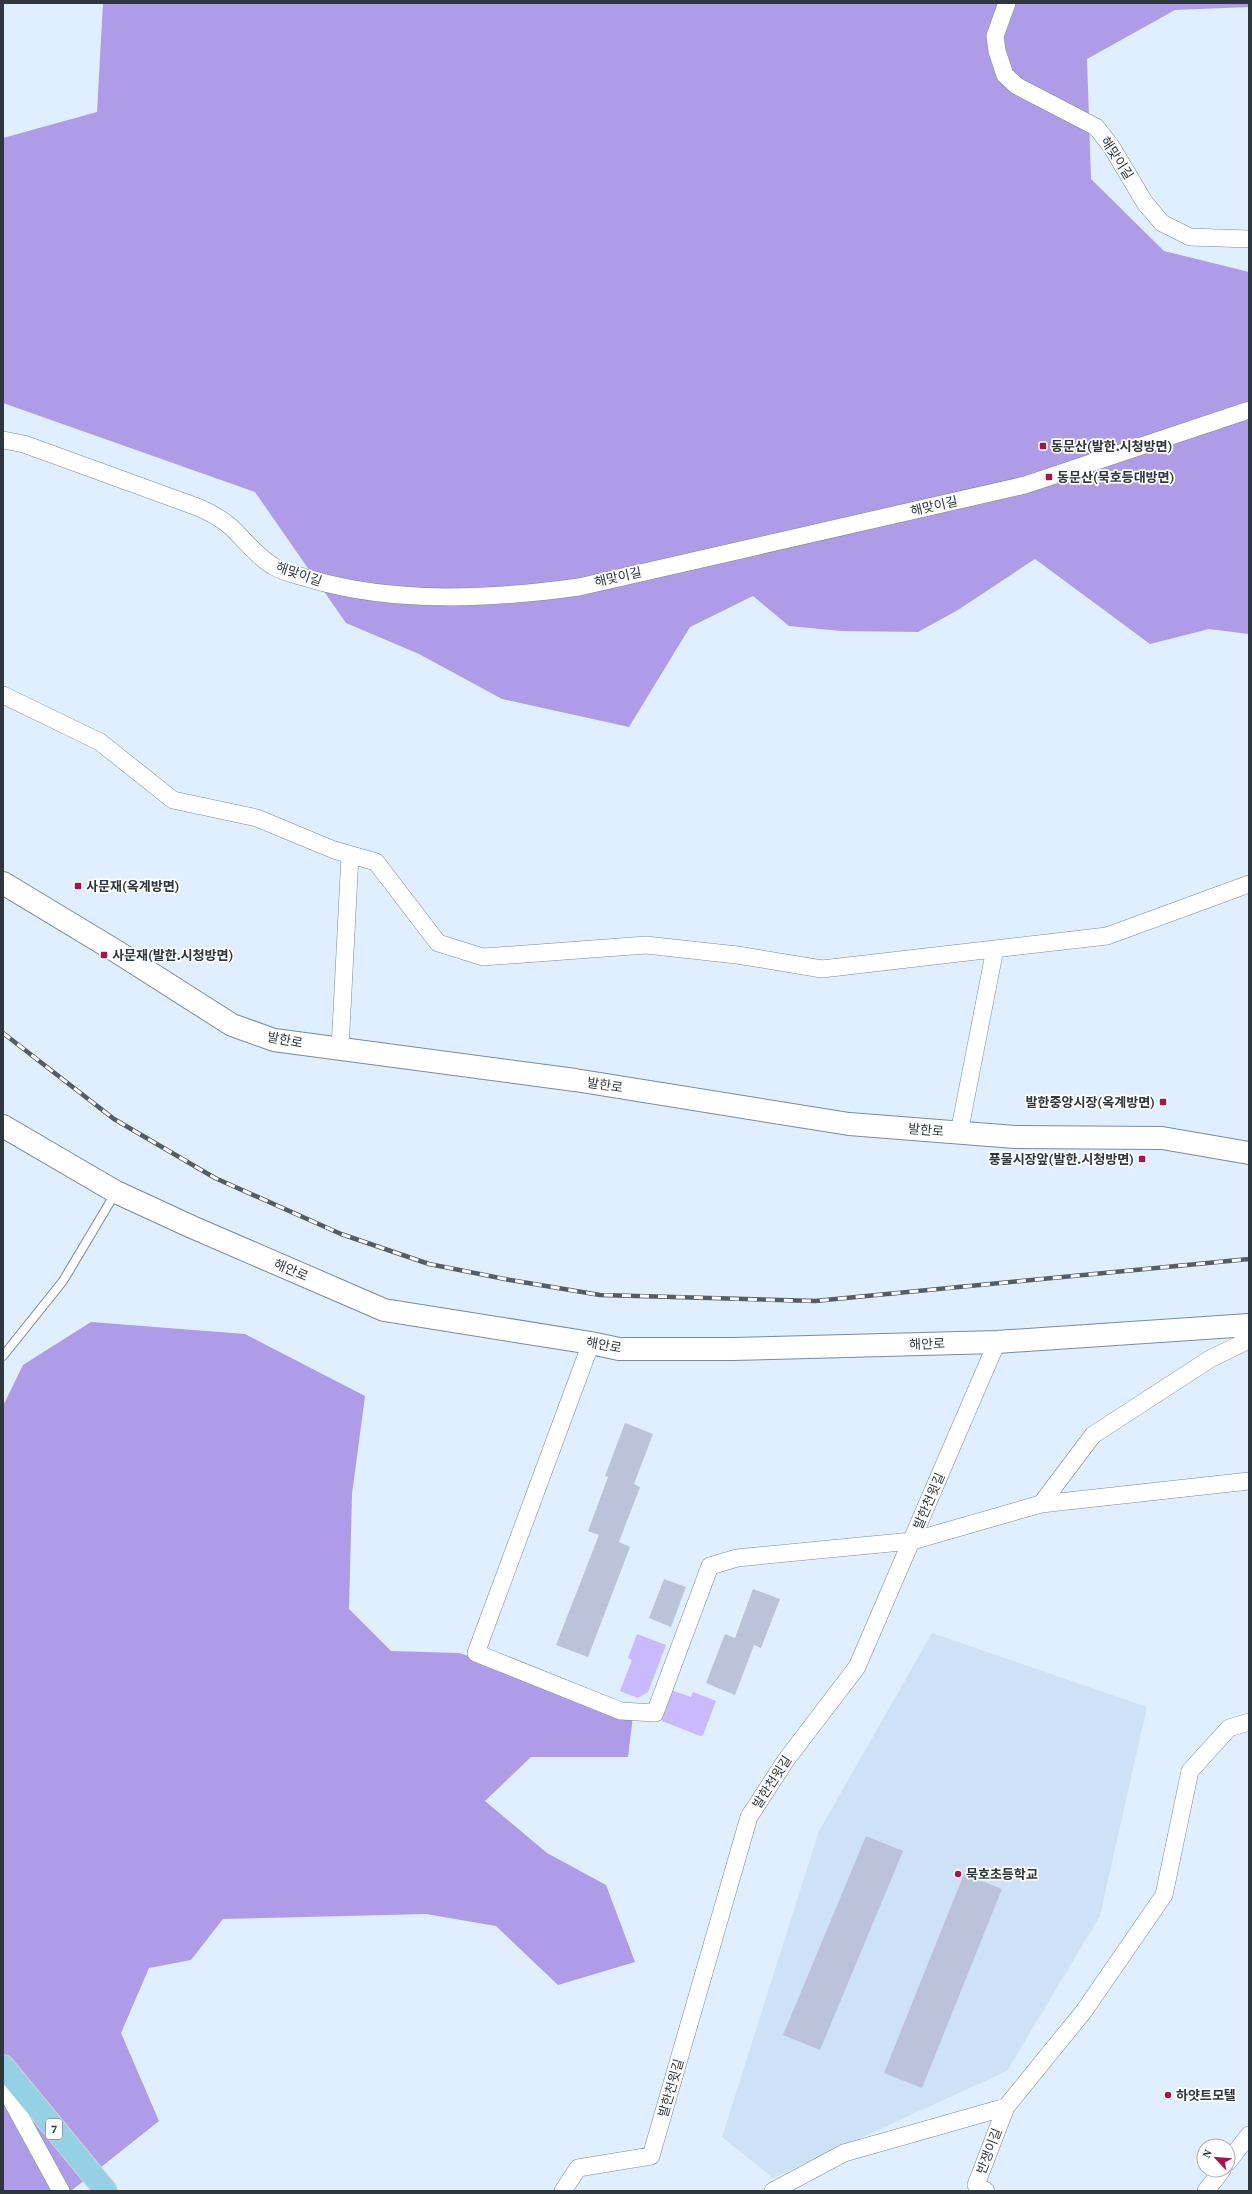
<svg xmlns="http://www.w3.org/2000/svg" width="1252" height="2194" font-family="'Source Serif 4','Noto Sans KR',serif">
<rect width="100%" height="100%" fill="#dfefff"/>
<path fill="#cde2f6" d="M932,1633L1147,1707L1100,1916L1007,2071L773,2178L722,2137L819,1831Z"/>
<path fill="#c9b9fe" d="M637,1634L666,1645L648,1692L638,1698L620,1691L632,1660L628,1658Z
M668,1689L691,1697L693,1692L716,1701L703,1735L700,1736L662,1721L659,1713Z"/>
<path fill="#af9ce8" d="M103,3H1249V7L1175,10L1087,59L1091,179L1164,251L1249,272V634L1209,629L1150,644L1035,559L958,610L918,632L841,631L789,626L753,596L690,627L629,727L502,699L419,654L346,623L255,492L3,403V138L97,112Z
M91,1322L245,1334L365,1396L352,1494L349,1609L391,1651L459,1653L634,1707L628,1757H531L485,1801L547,1853L606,1885L635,1962L558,1985L496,1926L426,1914L223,1919L191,1960L149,1968L121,2033L159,2121L71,2191H3V1406L23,1365Z"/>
<path fill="#bbc3da" d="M625,1423L653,1434L634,1484L640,1487L619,1542L630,1547L588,1657L556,1645L599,1535L588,1531L608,1477L605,1476Z
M664,1579L686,1587L671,1627L649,1618Z
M753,1589L780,1599L761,1648L754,1645L735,1695L706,1683L725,1634L735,1638Z
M866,1836L903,1851L820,2050L783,2035Z
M964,1874L1002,1889L922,2088L884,2073Z"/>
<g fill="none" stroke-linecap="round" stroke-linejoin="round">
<g stroke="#788b9c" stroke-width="10">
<path id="lane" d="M3,1356L63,1281L116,1192"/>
</g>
<g stroke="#788b9c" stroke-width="18">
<path id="street" d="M1007,3L995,36L997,51L1005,75L1017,86L1096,127L1111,146L1145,203L1162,223L1190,237L1249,239
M3,440L24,444L200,508C211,513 221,518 231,527C245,540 256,556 273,566C284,573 298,575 310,579C396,604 492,599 579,587L1025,485L1249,410
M3,695L100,742L173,800L257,818L334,850L376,862L438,943L483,957L646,945L737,955L822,969L1107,936L1249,884
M340,1049L350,855
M959,1133L995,949
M591,1343L476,1653L621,1711L655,1713L710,1566L737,1558L912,1541L1041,1504L1093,1435L1210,1359L1249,1340
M1041,1504L1249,1481
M3,2085L61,2191
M1228,2162L1249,2135
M563,2191L578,2168L651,2156L749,1817L786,1760L857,1667L997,1342
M773,2191L844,2153L1006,2107L1084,2011L1164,1895L1190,1771L1229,1728L1249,1722
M986,2191L976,2185L1006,2107
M1206,2191L1222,2170"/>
</g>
<g stroke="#788b9c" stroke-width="24">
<path id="secondary" d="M3,883L119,953L232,1025L274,1040L575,1080L849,1124L1015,1137L1162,1138L1249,1153
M3,1126L116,1192L192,1227L384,1310L591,1343L619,1349H732L997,1342L1249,1325"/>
</g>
<g stroke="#d1d3d5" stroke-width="24">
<path id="primary" d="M3,2066L106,2191"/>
</g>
<use href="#lane" stroke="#fff" stroke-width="8"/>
<use href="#street" stroke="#fff" stroke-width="17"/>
<use href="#secondary" stroke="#fff" stroke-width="22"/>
<use href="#primary" stroke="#94d1e5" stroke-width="22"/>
<g stroke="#535d66" stroke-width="4.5">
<path id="rail" d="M3,1033L114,1119L215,1178L341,1234L429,1264L510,1280L600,1295L815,1301L1249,1259"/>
</g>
<use href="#rail" stroke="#fff" stroke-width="3" stroke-dasharray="9" stroke-linecap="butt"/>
</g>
<g fill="#a7134b" stroke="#fff" stroke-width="1.5">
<rect x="1039" y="442" width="8" height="8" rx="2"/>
<rect x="1045" y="473" width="8" height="8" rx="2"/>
<rect x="74" y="882" width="8" height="8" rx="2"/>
<rect x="100" y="951" width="8" height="8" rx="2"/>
<rect x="1159" y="1098" width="8" height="8" rx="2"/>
<rect x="1138" y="1155" width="8" height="8" rx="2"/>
<circle cx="958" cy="1874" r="4"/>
<circle cx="1168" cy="2095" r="4"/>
</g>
<g text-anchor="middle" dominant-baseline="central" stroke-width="3.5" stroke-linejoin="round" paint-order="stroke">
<rect fill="#fff" stroke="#6d7378" stroke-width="1" x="46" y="2119" width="16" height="20" rx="3"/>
<g font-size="12" font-weight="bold" fill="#2f373e">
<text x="54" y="2129">7</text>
</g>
<g font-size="13" fill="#2f373e" stroke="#fff">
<text transform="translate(1117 158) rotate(57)">해맞이길</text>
<text transform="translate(934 506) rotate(-13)">해맞이길</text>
<text transform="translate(299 574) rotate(19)">해맞이길</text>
<text transform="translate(618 577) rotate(-13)">해맞이길</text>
<text transform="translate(285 1040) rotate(11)">발한로</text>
<text transform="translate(605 1085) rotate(9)">발한로</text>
<text transform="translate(926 1130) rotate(5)">발한로</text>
<text transform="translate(291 1270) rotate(23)">해안로</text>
<text transform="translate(927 1344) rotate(-2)">해안로</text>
<text transform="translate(604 1345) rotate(10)">해안로</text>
<text transform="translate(929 1501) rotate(-67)">발한천윗길</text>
<text transform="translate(772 1782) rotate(-57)">발한천윗길</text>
<text transform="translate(671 2088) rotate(-74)">발한천윗길</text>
<text transform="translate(989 2151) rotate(-69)">반쟁이길</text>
</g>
<g font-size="13" font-weight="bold" fill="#2f373e" stroke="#fff" text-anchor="start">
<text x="1051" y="446">동문산(발한.시청방면)</text>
<text x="1057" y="477">동문산(묵호등대방면)</text>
<text x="86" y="886">사문재(옥계방면)</text>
<text x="112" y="955">사문재(발한.시청방면)</text>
<text x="1155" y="1102" text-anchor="end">발한중앙시장(옥계방면)</text>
<text x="1134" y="1159" text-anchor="end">풍물시장앞(발한.시청방면)</text>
<text x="966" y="1874">묵호초등학교</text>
<text x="1176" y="2095">하얏트모텔</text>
</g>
</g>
<rect width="1252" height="2194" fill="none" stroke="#2f373e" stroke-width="8"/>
<g transform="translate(1216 2158) rotate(296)"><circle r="19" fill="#ffffff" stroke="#acafb2"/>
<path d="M0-3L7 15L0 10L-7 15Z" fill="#a7134b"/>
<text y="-6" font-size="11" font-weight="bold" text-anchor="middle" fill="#2f373e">N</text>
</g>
</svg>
